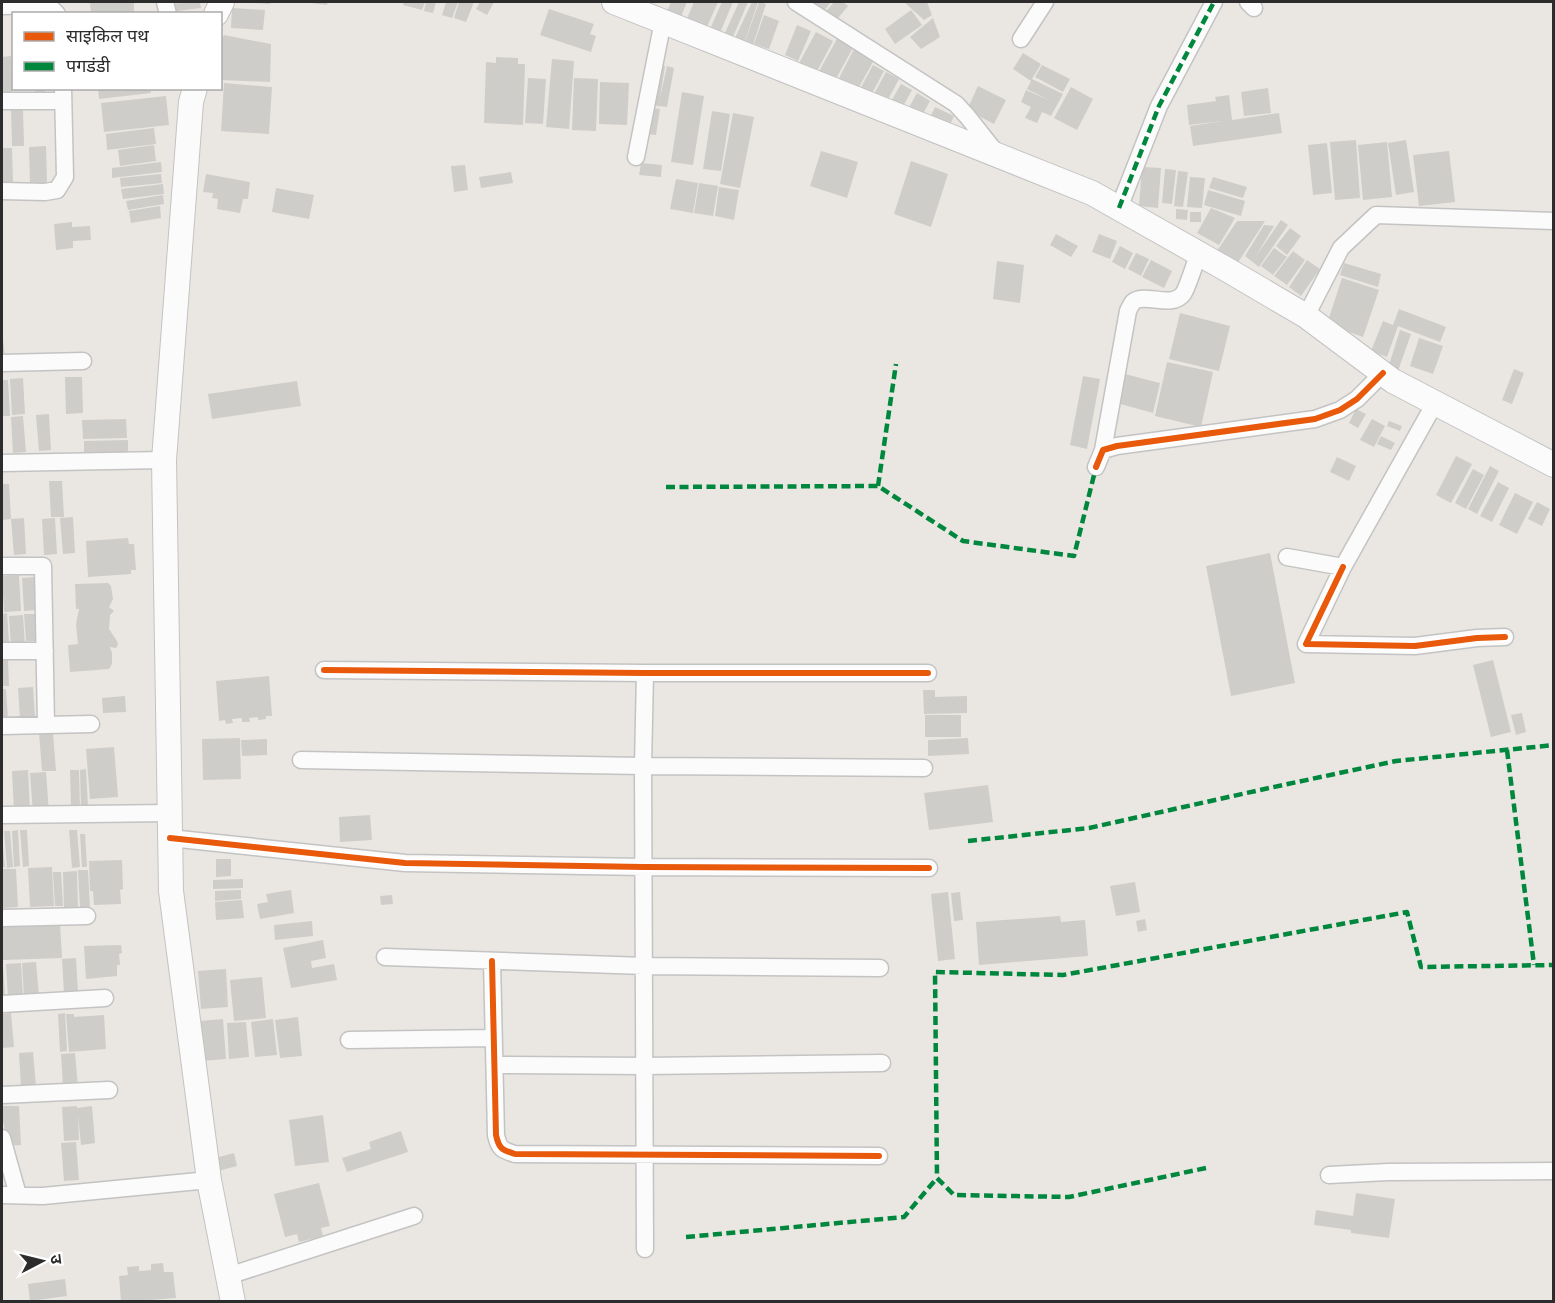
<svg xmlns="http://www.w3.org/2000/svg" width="1555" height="1303" font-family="'Nunito Sans','Noto Sans Devanagari',sans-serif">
<rect width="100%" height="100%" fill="#eae7e2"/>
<path fill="#cfcdc9" d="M90,2H134V12L91,14Z
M200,2L201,8L169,12L168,4Z
M252,2H270V4L252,3Z
M311,2H328L327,5L311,3Z
M404,2H425L422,10L403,5Z
M426,2H436L433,13L424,11Z
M446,2H458L452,18L442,15Z
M459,2H474L466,22L454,18Z
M480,2H494L487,15L476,9Z
M671,2H687L680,19L666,14Z
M694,2H718L706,29L686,21Z
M722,2H733L720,33L710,29Z
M739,2H748L732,39L724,35Z
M752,2H758L744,44L734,40Z
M759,2L766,4L753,45L745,42Z
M806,2H829L830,3L821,15Z
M834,2H843L848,6L835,22L824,14Z
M904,2H927L932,15L924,20Z
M232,8L265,10L263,30L231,28Z
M549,9L594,24L590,34L596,36L591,52L540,35Z
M911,10L922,25L895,44L885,29Z
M764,15L779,21L769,49L754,44Z
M933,18L940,37L921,49L910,37Z
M797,25L811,31L798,61L785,55Z
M816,32L833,41L815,75L798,65Z
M224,35L271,44L270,82L220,80V42Z
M838,37L854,46L833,84L817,75Z
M854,49L874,60L854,96L835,86Z
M1023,53L1041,64L1032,79L1063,94L1051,116L1042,112L1037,123L1025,118L1031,107L1021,102L1026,90L1051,101L1027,89L1031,81L1013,69Z
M11,56L12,92H2V57Z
M496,57L518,58V64H525L523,125L484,123L486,62L496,63Z
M552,59L574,61L569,129L546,127Z
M656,64L665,66L660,98L667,66L674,68L667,107L650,105Z
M873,65L884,71L870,97L859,91Z
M1042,65L1070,79L1063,92L1035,77Z
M886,72L899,79L885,105L872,98Z
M528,78L546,79L543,124L525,123Z
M574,78L598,79L596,131L572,130Z
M600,82L629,83L627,125L599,124Z
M224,83L272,87L269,134L221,131Z
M901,84L912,90L900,112L889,105Z
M978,86L1006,100L994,124L967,110Z
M1071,87L1093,99L1077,130L1054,118Z
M35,88H45V93L35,94Z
M98,88H150L151,93L99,99Z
M1268,88L1271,113L1244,116L1241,92Z
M682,92L704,96L693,165L671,162Z
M917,93L930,101L920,119L907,111Z
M1229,95L1232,120L1279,113L1282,133L1193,146L1190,126L1223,121L1189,125L1187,105L1216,101L1215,97Z
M166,96L169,125L104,132L101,103Z
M935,107L954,116L946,133L927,124Z
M652,108L660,109L656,135L647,134Z
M11,110H23L24,146H12Z
M712,111L730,114L721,171L703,169Z
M733,113L754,117L740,188L720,184Z
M154,128L156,144L107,150L106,134Z
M1356,140L1360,198L1335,200L1330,142Z
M1406,140L1414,192L1396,195L1388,143Z
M1387,142L1392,197L1363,200L1358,145Z
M1327,143L1332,193L1313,195L1308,145Z
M154,145L156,161L120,166L118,150Z
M46,146L47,185H30L29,147Z
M2,148H12L13,182H2Z
M821,151L858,162L847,198L810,186Z
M1449,151L1455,202L1419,206L1413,155Z
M911,161L948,174L931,227L894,214Z
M161,162L162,172L112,178V168Z
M641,163L662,165L661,177L639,175Z
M465,165L468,190L454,192L451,166Z
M1142,167L1161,168L1158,208L1139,206Z
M1165,169L1176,170L1172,204L1162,203Z
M1178,171L1188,172L1183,207L1174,206Z
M511,172L513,183L481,188L479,177Z
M161,174L162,183L121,187L120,178Z
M206,174L250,182L248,199H243L240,213L217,209L218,199L212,198L213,193L203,192Z
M1190,177L1205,178L1202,208L1187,207Z
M1213,177L1247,187L1243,198L1209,188Z
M676,179L698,183L693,213L670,209Z
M699,183L718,186L713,216L694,213Z
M163,184L164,194L123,199L121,189Z
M719,187L739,190L734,220L715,216Z
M276,188L314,195L309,219L272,212Z
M1208,190L1245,201L1241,216L1204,205Z
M163,195L164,204L128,210L126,201Z
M160,206L161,218L131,223L129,211Z
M1211,208L1235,218L1219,245L1197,233Z
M1176,209L1188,210L1187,220L1176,219Z
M1190,212H1201V222H1190Z
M1281,220L1288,225L1259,267L1245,256L1264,225L1274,226L1256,256Z
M1237,221H1265L1237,264L1217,251Z
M72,222V227L90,226L91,240L73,241V248L56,250L54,224Z
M1290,228L1301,236L1287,255L1276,246Z
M1056,234L1078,246L1071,257L1050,245Z
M1099,234L1117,241L1110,259L1092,252Z
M1120,246L1133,253L1125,269L1112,262Z
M1274,248L1287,257L1273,275L1261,266Z
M1293,251L1305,260L1287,285L1274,276Z
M1136,253L1149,259L1141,276L1128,269Z
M1151,260L1172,271L1164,288L1142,277Z
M1307,260L1320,269L1301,296L1289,287Z
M997,261L1024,265L1020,303L993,299Z
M1344,263L1381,274L1378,287L1340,275Z
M1342,278L1379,290L1363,337L1327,324Z
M1399,309L1446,327L1440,342L1398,326L1387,357L1371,351L1383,321L1393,325Z
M1180,313L1230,326L1219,371L1169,359Z
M1400,330L1411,334L1398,371L1388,368Z
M1419,338L1443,346L1433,374L1410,366Z
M2,339H3L5,357L2,358Z
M1167,362L1213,372L1201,427L1155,416Z
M1514,369L1524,373L1512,404L1502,400Z
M1121,373L1160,383L1153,413L1113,402Z
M1083,376L1100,379L1087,449L1070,445Z
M65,377H82L83,413L66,414Z
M23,378L25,414L12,415L10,379Z
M2,380H8L10,416H2Z
M297,381L301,406L212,419L208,394Z
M1356,409L1366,414L1358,428L1349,423Z
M49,414L51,450L39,451L36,415Z
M23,416L26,452L13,453L11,417Z
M126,419L127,438L83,439L82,420Z
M1372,419L1385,426L1374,447L1360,440Z
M1389,421L1402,426L1400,431L1387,426Z
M1381,436L1395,443L1391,450L1377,444Z
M128,440V455L84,456V441Z
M1456,456L1472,464L1451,503L1436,495Z
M1337,457L1356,466L1349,481L1330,472Z
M1490,466L1499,471L1477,514L1468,509Z
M1473,469L1484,475L1466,509L1455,503Z
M49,481H62L64,517H51Z
M1498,482L1509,488L1492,522L1480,516Z
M2,484H9L11,519L2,520Z
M1515,493L1533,502L1517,534L1499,525Z
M1537,502L1550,509L1542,526L1528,519Z
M73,517L75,553L63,554L60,518Z
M24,518L26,554L14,555L11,519Z
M55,518L57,554L44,555L42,519Z
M128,538L129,544H134L136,570H131V574L88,577L86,541Z
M1270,553L1295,683L1231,696L1206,566Z
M19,575L21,611L4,612L2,576Z
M35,577L37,610L24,611L22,578Z
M108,583L111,586L113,599L109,607L114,611L110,615L109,629L117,641L118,645L116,648L110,647L112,653V664L109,669L70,672L68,645L78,644L76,624L79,609H76L75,584Z
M7,613L9,642L2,643V614Z
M24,614H36L38,641H26Z
M23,615L25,646L11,647L9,616Z
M2,660H8L9,686H2Z
M1493,660L1511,732L1491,737L1473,665Z
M269,676L272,716H266V719L258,720V717L249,718L250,722H242V718L232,719L233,723L226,724L225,720L219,721L216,681Z
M33,687L35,717L20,718L18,688Z
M2,689H6L8,719L2,720Z
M923,690H935V697L967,696V713L924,714Z
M125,696L126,712L103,713L102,698Z
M1522,713L1526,732L1516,735L1511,715Z
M925,715H961V737H925Z
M39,733H53L56,771H42Z
M240,738L241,779L203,780L202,739Z
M968,738L969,754L928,756V740Z
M267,739V755L242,756L241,740Z
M114,747L118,797L90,799L86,749Z
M86,769L88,807H81L80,770Z
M28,770L30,811H14L12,771Z
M70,770H79L80,807H71Z
M46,772L49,813L33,814L30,773Z
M988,785L993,822L929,830L924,793Z
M370,815L372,840L340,842L339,817Z
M18,830L20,866L14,867L12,831Z
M20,830H27L29,866L23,867Z
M69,830H77L80,867L72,868Z
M4,831H10L13,867L7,868Z
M80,834H85L87,867H82Z
M2,846H3L5,867H2Z
M216,859H231V876L216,877Z
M122,860L123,889L120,890L121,904L94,905L93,891H90L89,861Z
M52,867L54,906L30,907L28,868Z
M2,869H16L18,907L3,908Z
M78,870H88L90,908H80Z
M77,871L78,909H64L63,872Z
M53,872H61L63,906H55Z
M243,879V888L213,889V880Z
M1135,882L1140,912L1116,916L1110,886Z
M241,890V899L215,901V891Z
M291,890L294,913L260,919L257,904L268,902L266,894Z
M948,892L955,959L938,961L931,894Z
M960,892L963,920L954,921L951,893Z
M392,895L393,904L381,905L380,896Z
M242,900L244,918L216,920L215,902Z
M1060,916L1061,922L1085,920L1088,956L979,965L976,922Z
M1145,919L1147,930L1138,932L1136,921Z
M312,921L313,936L275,940L274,925Z
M60,923L62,958L3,960L2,925Z
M323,940L326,958L311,961L312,968L334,964L337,980L291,988L283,948Z
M121,945L122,953L119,954L120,965H117V976L86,979L84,946Z
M76,958L78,993L64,994L62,959Z
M36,962L39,996L24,997L22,963Z
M21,963L23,997L8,998L6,964Z
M2,965H3L5,996H2Z
M226,969L228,1007L201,1009L198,971Z
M262,977L266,1018L234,1021L230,980Z
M11,1013L14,1047L2,1048V1014Z
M65,1013L67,1051L60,1052L58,1014Z
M66,1014H74V1017L104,1015L106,1049L69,1052Z
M298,1017L302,1056L280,1058L275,1020Z
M223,1019L226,1059L202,1061L199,1021Z
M273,1019L277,1055L255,1057L251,1022Z
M246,1022L249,1057L229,1059L227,1023Z
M33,1052L36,1086L21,1087L19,1053Z
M75,1053L78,1087L63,1088L61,1054Z
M2,1106H19L21,1145L8,1146L2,1116Z
M77,1106V1108L92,1106L95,1143L81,1145L78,1114L79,1140L64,1141L62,1107Z
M323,1115L329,1162L295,1166L289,1120Z
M401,1131L408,1152L347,1172L342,1158L371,1149L369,1142Z
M76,1142L79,1180L64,1181L61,1143Z
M234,1153L237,1166L218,1171L215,1158Z
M319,1183L330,1226L321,1228L323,1236L299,1242L297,1234L285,1237L274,1194Z
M1356,1193L1395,1199L1389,1238L1351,1233V1230L1314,1225L1316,1210L1353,1216Z
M163,1263L164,1272H173L176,1298L121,1302L119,1276L128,1275L127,1267L139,1266V1271L151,1270V1264Z
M65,1279L67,1296L30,1301L28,1284Z"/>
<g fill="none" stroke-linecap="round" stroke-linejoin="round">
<g stroke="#c3c3c3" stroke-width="19">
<path id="minor" d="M165,2L168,14
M796,2L956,104L967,116L997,154
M1248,2L1254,8
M2,6L48,5L57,14
M1021,39L1045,2
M2,101H63
M636,157L663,21
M2,191L45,192L57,190L65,177L63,88
M1119,208L1159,106L1214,2
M1306,316L1341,248L1376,215L1554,221
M2,363L83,361
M1103,450L1128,311C1129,309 1132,303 1133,302C1144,292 1172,309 1183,294C1188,287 1195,262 1199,253
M2,463L164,460
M1096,467L1103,450L1117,446L1315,419L1340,410L1357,399L1383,373
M1287,557L1343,567L1435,403
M2,566H43L46,725
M1343,567L1306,644L1415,646L1477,638L1505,637
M2,651H45
M324,670L645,673H928
M645,673L643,766L645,1249
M2,726L91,724
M301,760L643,766L924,768
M2,815L170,813
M170,838L405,863L644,867L929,868
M2,918L87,916
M385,957L644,966L880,968
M492,961L496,1135C499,1149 502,1150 515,1154L879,1156
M2,1004L105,998
M349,1040L494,1038
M495,1065L644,1066L882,1063
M2,1095L109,1090
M2,1138L18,1195
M1329,1175L1388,1172L1554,1171
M2,1195L43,1196L209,1180
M228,1276L414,1216"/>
</g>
<g stroke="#c3c3c3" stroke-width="26">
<path id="secondary" d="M614,2L1092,193L1226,269L1306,316L1393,381L1554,465
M216,14L222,2
M195,88L191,102L164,460L171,891L209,1180L233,1302"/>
</g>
<use href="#minor" stroke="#fcfbfb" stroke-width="16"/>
<use href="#secondary" stroke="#fcfbfb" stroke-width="24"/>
<path stroke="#00873e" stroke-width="4.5" stroke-dasharray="9 4.5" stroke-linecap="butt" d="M1119,208L1159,106L1214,2
M878,486L896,364
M666,487L878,486L963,541L1074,556L1096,467
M1507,750L1534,965
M968,841L1089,828L1269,788L1396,761L1554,745
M1206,1168L1069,1197L954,1195L937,1178L935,972L1063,975L1407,912L1421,967L1554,965
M686,1237L904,1217L937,1178"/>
<g stroke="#fff" stroke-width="10">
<path id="cycleway" d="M1096,467L1103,450L1117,446L1315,419L1340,410L1357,399L1383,373
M1343,567L1306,644L1415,646L1477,638L1505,637
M324,670L645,673H928
M170,838L405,863L644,867L929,868
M492,961L496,1135C499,1149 502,1150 515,1154L879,1156"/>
</g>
<use href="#cycleway" stroke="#e8590c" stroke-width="6"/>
</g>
<rect width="1555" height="1303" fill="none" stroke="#2c2c2c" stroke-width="6"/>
<rect x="12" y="12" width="210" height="78" fill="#ffffff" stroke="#ababab" stroke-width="1.5"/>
<rect x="24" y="32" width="30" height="9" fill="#e8590c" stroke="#ababab" stroke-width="1.5"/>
<text x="66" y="42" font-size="18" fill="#2c2c2c">साइकिल पथ</text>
<rect x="24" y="62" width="30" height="9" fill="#00873e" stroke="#ababab" stroke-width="1.5"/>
<text x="66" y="72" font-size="18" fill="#2c2c2c">पगडंडी</text>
<g transform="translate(42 1261) rotate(83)" stroke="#ffffff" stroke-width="4.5" paint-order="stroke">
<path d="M0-4.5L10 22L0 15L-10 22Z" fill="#2c2c2c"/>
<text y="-9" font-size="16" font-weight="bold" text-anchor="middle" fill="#2c2c2c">उ</text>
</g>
</svg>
